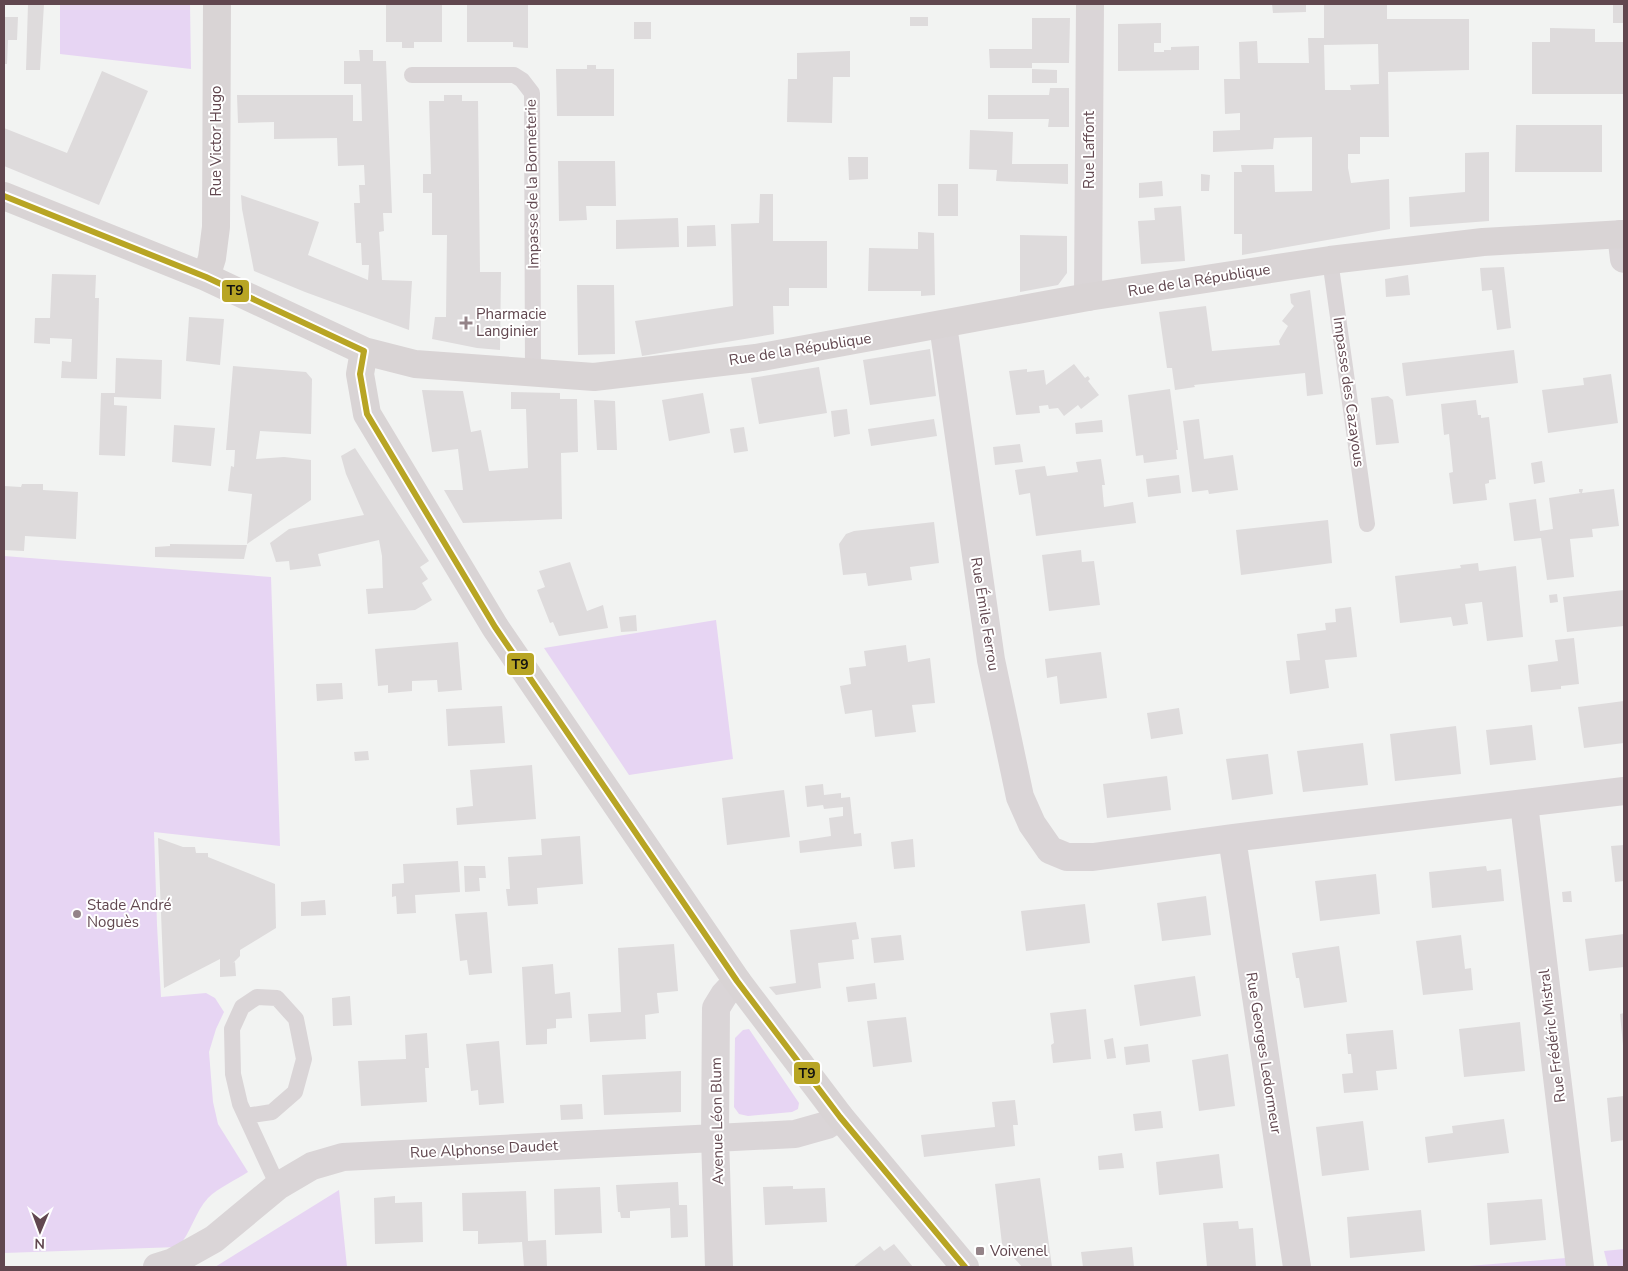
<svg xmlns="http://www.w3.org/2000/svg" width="1628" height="1271" font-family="'Nunito Sans',sans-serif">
<rect width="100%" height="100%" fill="#f2f3f2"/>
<path fill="#e7d5f3" d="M60,4H190L191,69L60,54Z
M4,556L271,577L280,846L154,832L157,925L161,997L206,993L215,998L224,1012L216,1029L209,1052L213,1102L218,1124L248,1172C236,1180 218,1188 208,1198C195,1212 191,1233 178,1247L4,1253Z
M716,620L733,759L629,775L544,648Z
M749,1029L799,1103L798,1109L792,1112L748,1116L739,1114L734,1107L735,1038L743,1030Z
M339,1190L347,1267H215Z
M1624,1249V1267H1608L1604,1251Z
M1566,1258L1569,1267H1457Z"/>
<path fill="#dedbdc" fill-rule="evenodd" d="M28,4H44L40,70H26Z
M386,4H442V42H414V48H402V42H386Z
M467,4H528V48L513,47V42H467Z
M1272,4H1306V12L1273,13Z
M1324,4H1387V19H1469V70L1388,72L1389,137H1360V154H1348V168L1351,183L1389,179L1390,229L1242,255V234H1234V172H1242L1241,165H1274L1275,192L1312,191V137L1274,138L1273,149L1213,152V131L1240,130V113L1225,114L1224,79H1240L1239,42L1257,41L1258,63H1309L1308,38H1324ZM1378,44L1379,84L1350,85L1351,90H1325L1324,45Z
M1613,4H1624V23H1613Z
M4,17H18L17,40H8L7,64H4Z
M910,17H928V26H910Z
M1032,18H1070L1069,63H1032V68H990L989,49H1032Z
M634,22H651V39H634Z
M1161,23V43H1154V52H1164V50H1171V47L1199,46V70L1118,71V24Z
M1550,28L1595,29V42H1624V94H1532V42H1550Z
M359,50H373V61H386L392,213H383L384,231L379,232L382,280L412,281L409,330L305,292L254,271L242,209L241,195L319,222L308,255L368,280L369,265H362L361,243H356L354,203H360L359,185H365L364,165L338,166L337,138L274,139V122L238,123L237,95H353V121H362L361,84H344V61H360Z
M850,51V77H833L832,123L787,122L788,79H797V53Z
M587,65H596V69H614V116H557L556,69H587Z
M1032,69L1057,70V83H1032Z
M102,71L148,91L99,205L4,166V128L67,153Z
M1050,88H1069V127H1048L1049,119H988V95H1049Z
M444,95H462V101H478L480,272H501L500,350L477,348L432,339L435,317H446L447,235H432V193H423V174H431L429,101H444Z
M1516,125H1602V172H1515Z
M970,130L1013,132L1012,164H1068V184L996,181L997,170L969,169Z
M1489,152V221L1410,227L1409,197L1465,192V153Z
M848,157H868V179L849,180Z
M558,161H615L616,206H586L587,220L559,221Z
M1201,174L1210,175L1209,191H1201Z
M1162,181L1163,196L1139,198V183Z
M938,184H958V216H938Z
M760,194H773V241H827V288H789V306H773L774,334L642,356L635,321L733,306L731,224L759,223Z
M1181,206L1185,261L1141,264L1138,221L1155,220L1154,208Z
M678,218L679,247L616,249V220Z
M715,225L716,246L687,247V226Z
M918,232L934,233L935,295L921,296V291H868L869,248L918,249Z
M1020,235L1067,236V273L1058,285L1020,292Z
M1504,267L1511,328L1497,330L1492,290L1482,291L1480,268Z
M52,274L96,275L95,298H99L97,379L61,378L62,361L71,362L72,339L50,338V344L34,343L35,318H50Z
M1408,275L1410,295L1386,297L1385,279Z
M577,285H614L615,354L578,355Z
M1310,290L1323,394L1307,396L1305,373L1194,385L1195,387L1175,390L1172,368H1167L1159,312L1206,306L1212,351L1280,345L1279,341L1288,326L1282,321L1294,306L1291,303L1290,294Z
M189,317L224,319L220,365L186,361Z
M930,349L936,396L870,405L863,360Z
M1514,350L1518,383L1406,396L1402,363Z
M116,358L162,360L161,399L114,397V405L127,406L125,456L99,455L101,393H115Z
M1074,364L1085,378L1088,376L1090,379L1088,381L1099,395L1081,409L1078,405L1064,416L1058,408L1049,409L1048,405L1039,406L1040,413L1016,415L1009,371L1027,369V372L1044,370L1046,385Z
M233,366L306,372L312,379L311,434L260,431L256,459L284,457L311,460V500L247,544L252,494L228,491L231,466L234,467L235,450H226Z
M819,367L827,413L759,424L751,378Z
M1611,374L1618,423L1548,433L1542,390L1584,385L1583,378Z
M1170,389L1178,450H1176L1177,459L1144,463L1143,455L1136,456L1128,395Z
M422,390L463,391L471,432L481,430L489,471L528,468L526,409H511V392L560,393V399H577L578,452L561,453L562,519L463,523L444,490H463L458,449L432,452Z
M703,393L710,433L669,441L662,400Z
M1388,396L1393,400L1399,443L1376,445L1371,398Z
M594,400L615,401L617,450H597Z
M1476,400L1478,415H1481V418L1489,417L1496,479L1489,480V483L1485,484L1487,500L1453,504L1449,473L1453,472L1449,434L1444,435L1441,404Z
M847,409L850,434L834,437L831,411Z
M934,419L937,436L871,446L868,429Z
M1199,419L1204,459L1233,455L1238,490L1209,494L1208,490L1192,492L1183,421Z
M1102,420L1103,432L1076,434L1075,423Z
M174,425L215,428L211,466L172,462Z
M744,427L748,451L734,453L730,429Z
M1020,444L1023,462L995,465L993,447Z
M355,448L429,561L420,567L428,579L422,583L432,600L415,610L368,614L366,589L383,588L382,556L379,540L318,554L321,566L290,570L289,561L276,562L270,543L289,529L364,515L346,474L341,456Z
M1101,459L1105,485H1102L1104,507L1133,502L1136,523L1036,536L1030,493L1019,495L1015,470L1045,466L1047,476L1078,472L1076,462Z
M1542,461L1545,482L1534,484L1531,463Z
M1179,475L1181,493L1148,497L1146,479Z
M22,484H43V490L78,492L76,539L25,536L24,551L4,550V486L21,487Z
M1579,489H1583L1582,493L1614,489L1619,526L1592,529L1593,537L1570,539L1574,577L1547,580L1541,538L1514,541L1509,503L1536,499L1540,531L1553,529L1549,498L1581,493L1579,492Z
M1328,520L1332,563L1241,575L1236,530Z
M934,522L939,563L910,567L912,580L868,586L866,573L843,575L839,544L846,534L854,531Z
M170,544L242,545H247L244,559L155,557V547L170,546Z
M1081,550L1082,562L1094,561L1100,605L1049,611L1042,555Z
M570,562L587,611L603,605L608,628L559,636L553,622L550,623L537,590L545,587L539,571Z
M1478,563L1479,571L1516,566L1523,637L1487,641L1482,602L1465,604L1468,624L1453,626L1451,617L1400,623L1395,576L1461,568L1460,565Z
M1624,590V626L1567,632L1563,597Z
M1557,594L1558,602L1550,603L1549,595Z
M1351,607L1357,657L1325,660L1329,688L1290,694L1286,661L1300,660L1297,634L1326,630L1325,623L1336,622L1335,609Z
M636,615L637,631L621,632L619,617Z
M1574,638L1579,684L1561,686V689L1531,692L1528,665L1558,661L1555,640Z
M458,642L462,690L438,692L437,680L412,681V691L388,693V685L378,686L375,649Z
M906,645L908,662L930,658L935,703L912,705L916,732L875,737L872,710L845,714L840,686L851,684L849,668L866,666L864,651Z
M1101,652L1107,698L1060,704L1057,676L1047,678L1045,659Z
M342,683L343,699L317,701L316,684Z
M1624,701V743L1584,748L1578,707Z
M502,706L505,743L448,746L446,709Z
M1179,708L1183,734L1151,739L1147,713Z
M1532,725L1536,760L1490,765L1486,730Z
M1456,726L1461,774L1395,781L1390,734Z
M1363,743L1368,785L1303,792L1297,751Z
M368,751L369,760L355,761L354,752Z
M1268,754L1273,794L1232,800L1226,759Z
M532,765L536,819L457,825L456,808L473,806L470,770Z
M1167,776L1171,810L1107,818L1103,784Z
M823,784L824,795L841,793V798L850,797L854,834L861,833L862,846L800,853L799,841L831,836L829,818L843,816V807L824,809L823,805L807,807L805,786Z
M784,790L790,837L727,845L722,798Z
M580,836L583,884L537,888L538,904L508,906L506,889H510L508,857L542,855L541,839Z
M158,838L183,847H195L196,853H208V857L275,884L276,928L240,950V956L233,963L235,962L236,976L220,977V959L164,988Z
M913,839L915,867L894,869L891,842Z
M1624,845V881L1615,882L1611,846Z
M458,861L460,892L415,895L416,913L397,914L396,896L392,897V884L404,883L403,864Z
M464,866H485L486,878H479L480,891L465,892Z
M1486,866L1487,871L1501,869L1504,901L1432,908L1429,872Z
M1376,874L1380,914L1320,921L1315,881Z
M1571,891L1572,902H1563L1562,892Z
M1206,896L1211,935L1162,941L1157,903Z
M325,900L326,915L301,916V902Z
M1085,904L1090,943L1026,951L1021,911Z
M487,912L492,973L469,975L467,960L460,961L455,914Z
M856,922L859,939L852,940L854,959L818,963L821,988L776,995L769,987L796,983L790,930Z
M1624,934V967L1589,971L1585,939Z
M901,935L904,960L874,963L871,938Z
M1461,935L1465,969L1471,968L1473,990L1423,995L1416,941Z
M674,944L678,991L657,993L659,1013L645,1015L646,1039L590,1042L588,1014L621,1012L618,948Z
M1339,946L1347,1002L1304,1008L1299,978H1296L1292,953Z
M553,964L555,994L570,992L572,1018L556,1019V1028L547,1029V1044L526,1045L522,967Z
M1195,976L1201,1016L1140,1026L1134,985Z
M875,983L877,999L848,1002L846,987Z
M350,996L352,1025L333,1026L332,998Z
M1086,1009L1091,1059L1053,1063L1051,1045L1054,1043L1050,1013Z
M1624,1013V1045H1623L1620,1014Z
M906,1017L912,1062L873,1067L867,1021Z
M1520,1022L1525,1071L1464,1077L1459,1029Z
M1393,1030L1397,1069L1376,1071L1378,1090L1344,1093L1342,1074L1353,1073L1351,1054H1348L1346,1034Z
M427,1033L429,1068H425L427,1102L361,1106L358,1061L406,1059L405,1035Z
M1113,1038L1116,1058L1107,1059L1104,1040Z
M499,1041L504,1103L479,1105L478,1090L471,1091L466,1044Z
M1148,1044L1150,1062L1126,1065L1124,1047Z
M1228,1054L1235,1106L1199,1111L1192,1060Z
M681,1071V1112L604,1115L602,1075Z
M1624,1096V1140L1611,1142L1607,1098Z
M1015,1100L1018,1125H1013L1015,1146L924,1157L921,1135L995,1127L992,1102Z
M582,1104L583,1119L561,1120L560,1105Z
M1161,1111L1163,1128L1135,1131L1133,1114Z
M1504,1119L1509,1153L1428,1163L1425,1137L1453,1133L1452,1126Z
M1363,1121L1369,1170L1322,1176L1316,1127Z
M1122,1153L1124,1168L1099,1170L1098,1156Z
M1219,1154L1223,1188L1159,1195L1156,1162Z
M1040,1178L1052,1267H1022L1002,1244L995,1184Z
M678,1182L679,1205H687L688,1237L671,1238L670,1208L630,1211V1218H621L620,1212H618L616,1185Z
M793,1186V1189L825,1188L827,1222L765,1225L763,1187Z
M600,1187L602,1233L555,1235L554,1189Z
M526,1191L528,1241L546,1240L547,1267H524L522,1242L478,1244V1231H463L462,1193Z
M395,1196V1203L422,1202L423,1242L375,1244L374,1198Z
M1542,1199L1546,1240L1490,1245L1487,1203Z
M1421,1210L1425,1251L1350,1258L1347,1217Z
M1238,1221L1239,1229L1253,1228L1256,1267H1207L1203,1223Z
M894,1244L913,1267H853L880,1246L884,1251Z
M1132,1247L1134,1267H1083L1081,1252Z"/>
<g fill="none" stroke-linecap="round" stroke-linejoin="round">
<path stroke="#dad5d7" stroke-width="16" d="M412,75H514L522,80L532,93L533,372
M1330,260L1367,524
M246,1116L272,1112L295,1092L304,1059L296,1019L277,998L257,997L242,1007L232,1029L233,1074L240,1104L278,1186"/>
<path stroke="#dad5d7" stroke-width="28" d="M1621,234L1624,259
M1088,297L1090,4
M943,325L991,660L1020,797L1032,824L1050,850L1067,857H1093L1232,838L1624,791
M1524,804L1580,1267
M1232,838L1297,1267
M157,1267L173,1262L214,1239L278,1186L312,1166L343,1157L795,1134L827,1125L840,1117
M719,1267L715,1137L716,1008L724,995L737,981"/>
<path stroke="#d9d4d5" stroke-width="28" d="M4,196L206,277L364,351L415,364L594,377L756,358L1088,297L1330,260L1483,242L1624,234
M206,277L212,258L216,227L217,4
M364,351L360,374L367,414L495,627L737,981L840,1117L965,1267"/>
<g stroke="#fff" stroke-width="10">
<path id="bus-1" d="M4,196L206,277L364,351L360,374L367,414L495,627L737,981L840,1117L965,1267"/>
</g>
<use href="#bus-1" stroke="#b8a524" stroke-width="6"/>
</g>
<g fill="#948388" stroke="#fff" stroke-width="2">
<path d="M463.5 315.5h5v5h5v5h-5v5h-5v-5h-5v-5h5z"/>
<circle cx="77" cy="914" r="5"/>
<rect x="975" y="1246" width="10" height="10" rx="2.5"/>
</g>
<g text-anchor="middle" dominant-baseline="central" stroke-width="4" stroke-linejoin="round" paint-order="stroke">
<g font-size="15" fill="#61474f" stroke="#fff">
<text transform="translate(216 141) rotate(-90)">Rue Victor Hugo</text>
<text transform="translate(1089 150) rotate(-90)">Rue Laffont</text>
<text transform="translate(532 184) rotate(-91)">Impasse de la Bonneterie</text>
<text transform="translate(1199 280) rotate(-9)">Rue de la République</text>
<text transform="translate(800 349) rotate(-9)">Rue de la République</text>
<text transform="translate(1349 392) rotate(82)">Impasse des Cazayous</text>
<text transform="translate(985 614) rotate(81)">Rue Émile Ferrou</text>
<text transform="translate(1552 1036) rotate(-97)">Rue Frédéric Mistral</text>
<text transform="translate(1264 1053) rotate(81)">Rue Georges Ledormeur</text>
<text transform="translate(717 1121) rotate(-91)">Avenue Léon Blum</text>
<text transform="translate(484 1149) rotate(-3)">Rue Alphonse Daudet</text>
</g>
<g font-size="15" fill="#61474f" stroke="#fff" text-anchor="start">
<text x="476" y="314">Pharmacie<tspan x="476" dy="17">Langinier</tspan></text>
<text x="87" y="905">Stade André<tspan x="87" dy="17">Noguès</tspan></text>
<text x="990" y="1251">Voivenel</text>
</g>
</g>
<g stroke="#fff" stroke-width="2">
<rect x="221" y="279" width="29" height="24" rx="5" fill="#b8a524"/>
<rect x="506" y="652" width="29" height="24" rx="5" fill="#b8a524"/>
<rect x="793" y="1061" width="28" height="24" rx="5" fill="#b8a524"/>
</g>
<g font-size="14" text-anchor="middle" font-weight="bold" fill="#111">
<text x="235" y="295">T9</text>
<text x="520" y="669">T9</text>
<text x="807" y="1078">T9</text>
</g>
<rect width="1628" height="1271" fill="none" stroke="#61474f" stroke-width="10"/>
<g transform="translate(40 1231) rotate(181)" stroke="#ffffff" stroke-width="4" paint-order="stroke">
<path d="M0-4L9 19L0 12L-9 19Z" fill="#61474f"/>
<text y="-8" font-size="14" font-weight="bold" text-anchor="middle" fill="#61474f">N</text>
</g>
</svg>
